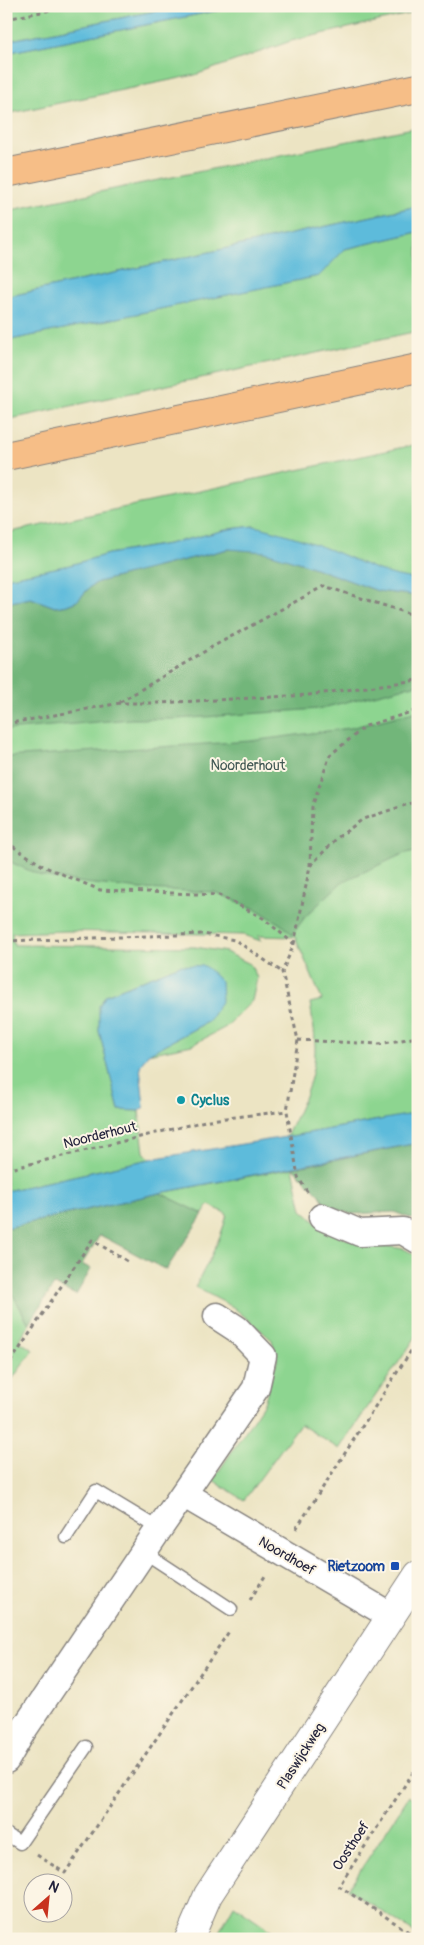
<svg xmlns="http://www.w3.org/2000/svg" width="424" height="1945" font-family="Pangolin,sans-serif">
<rect width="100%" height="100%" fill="#fcf5e5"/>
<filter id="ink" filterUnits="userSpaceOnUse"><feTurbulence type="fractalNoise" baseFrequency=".02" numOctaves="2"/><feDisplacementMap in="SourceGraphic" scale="10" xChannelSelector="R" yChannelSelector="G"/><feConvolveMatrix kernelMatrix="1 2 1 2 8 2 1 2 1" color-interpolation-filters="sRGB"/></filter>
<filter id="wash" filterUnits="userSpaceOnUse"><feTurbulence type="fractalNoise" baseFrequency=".0096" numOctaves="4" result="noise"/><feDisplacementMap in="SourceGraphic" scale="20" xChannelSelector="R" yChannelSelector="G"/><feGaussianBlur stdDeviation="1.12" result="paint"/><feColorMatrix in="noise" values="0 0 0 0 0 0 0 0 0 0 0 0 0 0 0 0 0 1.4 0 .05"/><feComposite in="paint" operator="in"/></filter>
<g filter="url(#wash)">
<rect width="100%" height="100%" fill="#ece4c3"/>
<path fill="#8dd590" stroke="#587c66" d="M6,6H180L6,41Z
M240,6H418V12L291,41L195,75L6,114V53Z
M418,127V206L6,297V211Z
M418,232V331L6,420V341L318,276L345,249Z
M418,444V1146L408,1147L379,1120L286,1137C300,1109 316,1078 315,1045C315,1031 312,1017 310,1003L322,1000L295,937L258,936L261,941L243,935L67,931L12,933L14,945L195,947L226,952L250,964L257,978L252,1001L226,1027L192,1045L148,1054L209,1021L180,965L106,995L99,1031L119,1110L139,1111L144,1152L150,1159L6,1191V636L371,568L324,548L254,526L230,529L168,544L108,554L70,565L6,578V533Z
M293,1168L302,1210L325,1230L347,1239L404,1249L418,1256V1334L339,1449L300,1424L244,1500L213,1480L264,1403L277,1360L272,1340L257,1327L233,1307L195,1287C207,1264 221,1240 227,1214L209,1205L203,1214L160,1193Z
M6,1282L29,1324L19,1341L33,1350L6,1388Z
M409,1796L418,1805V1935L348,1889Z
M234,1905L275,1933L274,1939H215Z"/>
<path fill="#72b67a" stroke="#4a6c5a" d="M228,549L265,551L301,563L378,591L418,596V684L318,709L176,719H131L6,730V603L31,598L55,607L67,605L77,601L90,587L98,582Z
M418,711V850L403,854L342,882L305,917L292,935L285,927L258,910L215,892L141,889L85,883L41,876L6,860V757L251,741L350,728Z
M418,1074V1113H416L411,1091Z
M418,1143V1221L394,1212L350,1214L325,1204L320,1195L293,1168Z
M160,1193L203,1214L166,1270L100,1235L82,1264L91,1269L76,1295L54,1285L29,1324L6,1282V1228Z"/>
<path fill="#5dbbdb" stroke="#406e8b" d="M180,6H240L6,53V41Z
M418,206V232L345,249L319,276L6,341V297Z
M254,526C282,532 311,542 338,553C362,563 391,578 418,579V596L378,591L301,563L265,552L228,549L98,582L90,587L77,601L67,605L55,607L31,598L6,603V578L70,565L108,554L168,544L230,529Z
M180,965L205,966L221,981L222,1000L209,1021L148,1054L140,1066L144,1107L139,1111L119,1110L99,1031V1006L106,995Z
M418,1113V1143L160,1193L6,1228V1191L150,1159L286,1137Z"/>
</g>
<g filter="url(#ink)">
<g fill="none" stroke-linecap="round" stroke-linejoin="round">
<g stroke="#87837f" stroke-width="15">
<path id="service" d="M66,1537L96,1491L159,1529
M144,1552L231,1609
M6,1722L22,1732
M6,1834L20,1843L86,1747"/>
</g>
<g stroke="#87837f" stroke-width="29">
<path id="minor" d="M322,1217L360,1233L403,1231L418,1240
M183,1494L391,1616
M6,1760L22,1732L159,1529L256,1388L263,1356L237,1329L217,1316"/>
</g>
<g stroke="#87837f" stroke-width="30">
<path id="tertiary" d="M189,1939L208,1895L418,1575"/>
</g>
<g stroke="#87837f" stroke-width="30">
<path id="motorway" d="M6,173L418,88
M6,456L418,368"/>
</g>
<path stroke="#87837f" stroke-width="3" stroke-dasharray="4 4" stroke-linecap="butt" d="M6,19L71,6
M120,702L212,647L324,586L407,613L418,614
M6,724L120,703H158L309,695L418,680
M6,842L43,866L100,890L219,895L263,918L294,944L282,972L298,1040L287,1111L298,1177L308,1193
M310,866L312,807L330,755L366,726L418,710
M6,941L204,934L235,940L282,972
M294,944L310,866L337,838L363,819L418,801
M298,1040L379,1044L418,1037
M6,1170L209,1120L287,1111
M6,1369L92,1240L127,1261
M296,1529L418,1340
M250,1600L265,1576
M418,1765L339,1886L418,1938
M37,1855L65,1873L230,1630"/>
<use href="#service" stroke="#fff" stroke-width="12"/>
<use href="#minor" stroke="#fff" stroke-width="26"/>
<use href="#tertiary" stroke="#fff" stroke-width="28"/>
<use href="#motorway" stroke="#f6be87" stroke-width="28"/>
</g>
</g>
<circle fill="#0f9aa8" stroke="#fcf5e5" stroke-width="2" cx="181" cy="1100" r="5"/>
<rect fill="#1a4fb4" stroke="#fcf5e5" stroke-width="2" x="390" y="1561" width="10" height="10" rx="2.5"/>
<g text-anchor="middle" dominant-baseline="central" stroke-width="4" stroke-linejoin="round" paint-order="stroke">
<g font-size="14" fill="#425854" stroke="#fcf5e5">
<text x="248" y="765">Noorderhout</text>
</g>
<g font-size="14" font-weight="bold" fill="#0d838f" stroke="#fcf5e5" text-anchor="start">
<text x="191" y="1100">Cyclus</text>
</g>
<g font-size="14" fill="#22223b" stroke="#fcf5e5">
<text transform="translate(100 1135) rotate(-14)">Noorderhout</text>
<text transform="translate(287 1556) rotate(30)">Noordhoef</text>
<text transform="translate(301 1756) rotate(-57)">Plaswijckweg</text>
<text transform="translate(351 1846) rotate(-57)">Oosthoef</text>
</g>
<g font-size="14" font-weight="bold" fill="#164399" stroke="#fcf5e5" text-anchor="end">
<text x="385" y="1566">Rietzoom</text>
</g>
</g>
<rect width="424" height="1945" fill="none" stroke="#fcf5e5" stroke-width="25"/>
<g transform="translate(48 1898) rotate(27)"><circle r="24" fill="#fcf5e5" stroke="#a5a1a1"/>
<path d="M0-4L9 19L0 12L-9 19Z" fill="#c8321e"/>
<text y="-8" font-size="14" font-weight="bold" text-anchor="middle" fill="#22223b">N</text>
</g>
</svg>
